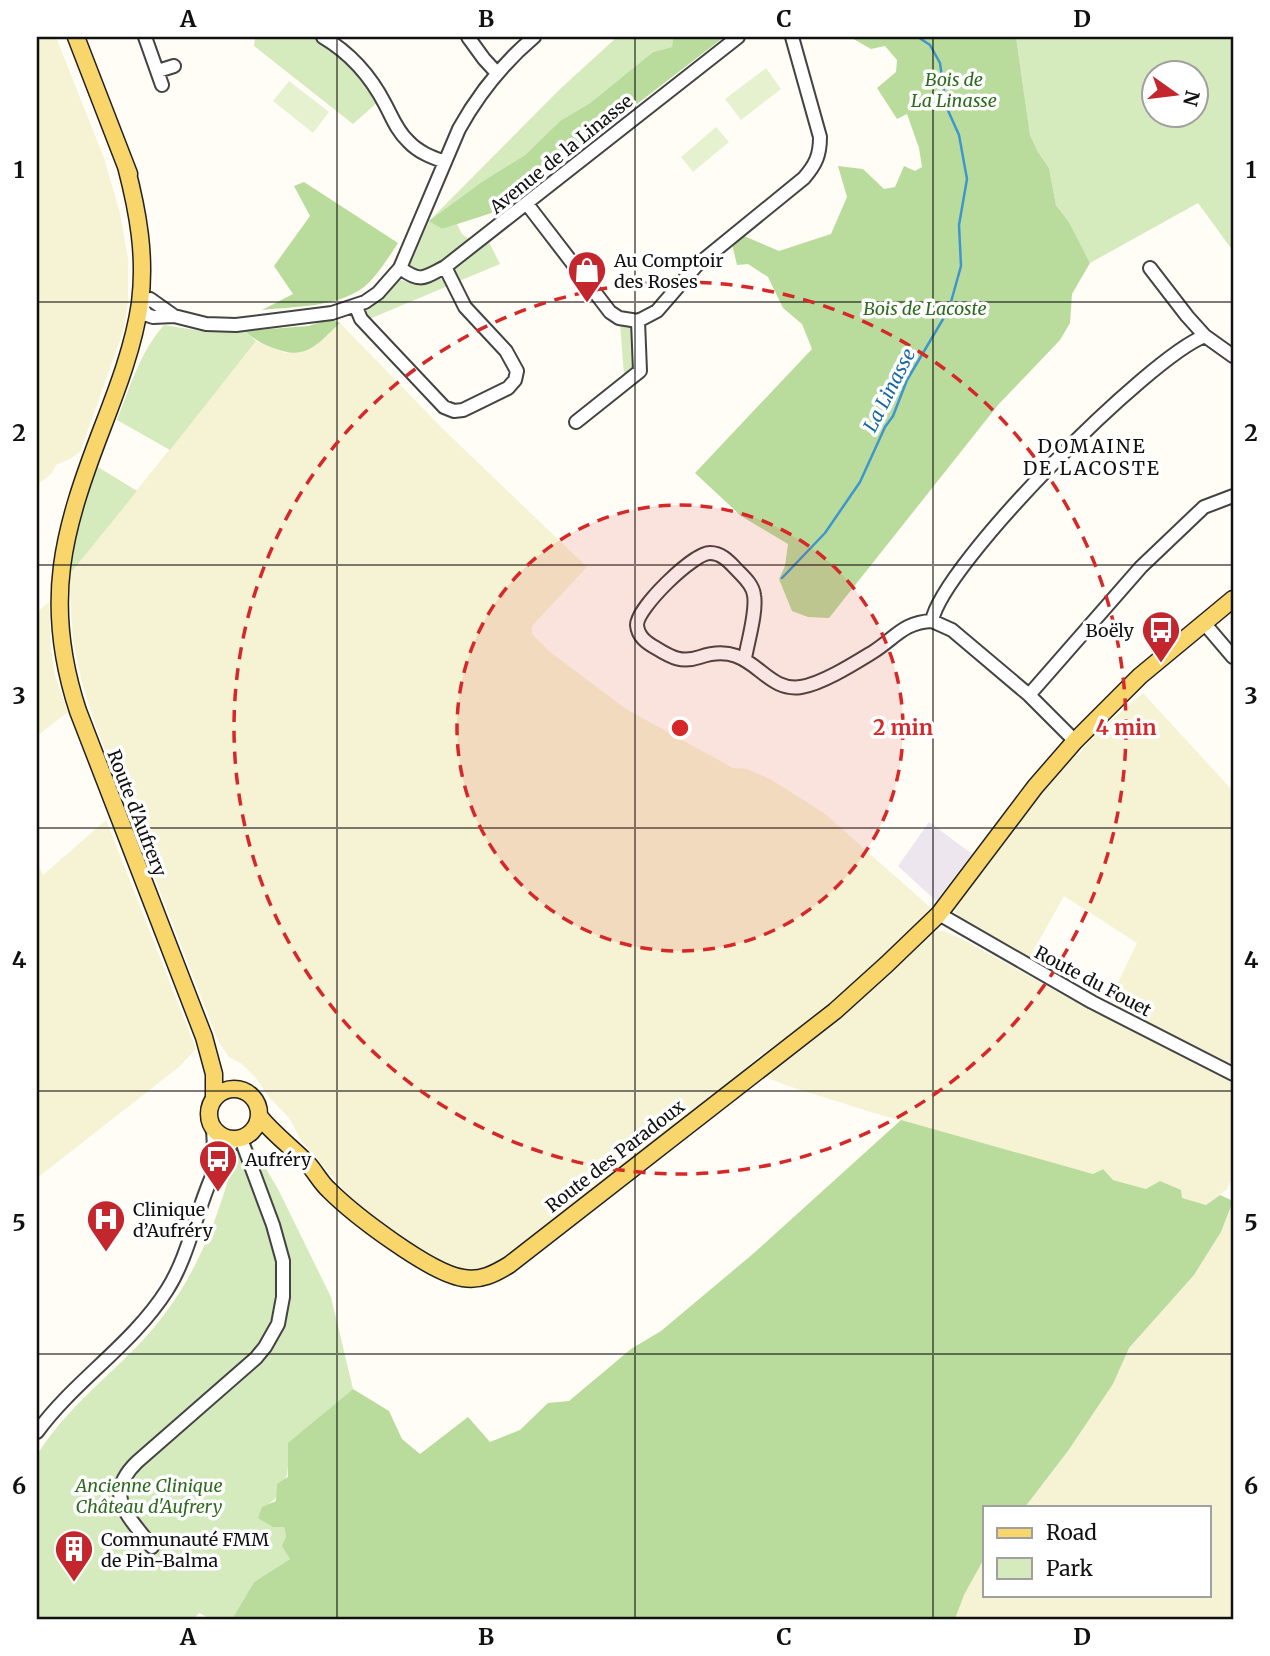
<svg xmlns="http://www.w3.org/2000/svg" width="1270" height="1656" font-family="Merriweather,serif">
<rect width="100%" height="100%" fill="#fffdf5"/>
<path fill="#eee6ef" d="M929,822L972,854L936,901L898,866Z"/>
<path fill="#f6f3d4" d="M37,37H56L104,158L120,213L128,259V302L124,329L80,452L70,459L56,465L52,473L37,485Z
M340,323L443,429L587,567L532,626V634L550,652L626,709L733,768L747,769L770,779L824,813L931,908L912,931L865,976L822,1012L758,1057L730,1082L504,1261L491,1268L465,1273L440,1264L357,1205L300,1139L290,1119L268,1096L256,1078L242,1064L229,1057L219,1043L95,724L81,679L73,640L69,575L256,341L285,353L313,348Z
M49,602L51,649L55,676L68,712L37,736V612Z
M1143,693L1233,791V1065L1108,1003L1137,943L1064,896L1029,959L958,918L955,911L958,900L1030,802L1072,756L1079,754L1094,735Z
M106,820L196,1049L179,1067L37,1178V861L43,875Z
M934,931H944L964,940L1067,997L1233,1083V1176L1227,1189L1206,1205L1113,1180L1103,1169L1094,1174L1050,1163L874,1113L785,1085L764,1076L817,1035L870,990Z
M1233,1201V1619H955L964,1595L985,1557V1595H1209V1507H1025L1068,1451L1113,1384L1129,1348L1194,1275L1221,1232Z"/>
<path fill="#d5ebbd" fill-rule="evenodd" d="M255,37H313L344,59L378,102L353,124L254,46Z
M617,37H673L672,47L653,52L590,103L560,121L525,155L483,181L430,221L442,229L457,224L462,234L472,241L440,265L423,274L412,271L410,265L429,221L559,90Z
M1016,37H1233V251L1198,203L1090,263L1069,222L1056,205L1049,168L1038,152L1030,135ZM1154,74H1196V116H1154Z
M489,242L500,264L457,282L454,275L455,268Z
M435,278L445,280L448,286L367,320L365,310L386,296L400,280C416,282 418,286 435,278Z
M620,324L635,327L638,370L624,375Z
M164,325L208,332L245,331L256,341L170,450L117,420C130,387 140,352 164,325Z
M98,467L137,491L69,575C70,536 83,503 98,467Z
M252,1145L278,1189L331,1297L353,1389L289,1443C288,1471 290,1494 262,1508L259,1518L284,1527L290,1559L254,1582L232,1619H211L199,1613L194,1619H37V1455C64,1411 107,1378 142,1341C193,1287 218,1221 236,1151Z"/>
<path fill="#b9dc9c" d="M673,37H724L537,181L510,207L442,229L429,221L483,181L525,155L560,121L590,103L653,52L672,47Z
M850,37H1016L1030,135L1038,152L1049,168L1056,205L1069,222L1090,263L1072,294L1070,323L1060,340L998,405L829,618L808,617L792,611L779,579L785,566L788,544L741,516L695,473L812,349L802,324L783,308L768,277L748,264L737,265L732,244L744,236L779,251L831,234L847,197L838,166L863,169L884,189L895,187L904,166L915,171L922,167L919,148L907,114L897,119L877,88L896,72L897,60L885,46L871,49Z
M304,182L398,243C388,258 378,275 364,287C336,308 295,306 262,310L293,294L274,266L310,216L294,186Z
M331,319L340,323C316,345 307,361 273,348C261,343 254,339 245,331L308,326Z
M901,1120L1093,1174L1103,1169L1113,1180L1146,1189L1160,1181L1181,1190L1182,1198L1206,1205L1220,1195L1233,1201L1221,1232L1194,1275L1129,1348L1113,1384L1068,1451L1025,1507H985V1557L964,1595L955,1619H232L254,1582L290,1559L282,1546L286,1537L284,1527H273L258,1518L262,1507L276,1501L277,1484L288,1477V1443L353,1389L389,1411L402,1439L420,1454L468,1417L490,1442L520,1430L548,1403L569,1401L631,1349L661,1331L754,1253Z"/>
<path fill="#e6f2cf" d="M766,68L781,89L741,120L725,99Z
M289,81L329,112L313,133L273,101Z
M716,127L729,142L693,172L681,157Z"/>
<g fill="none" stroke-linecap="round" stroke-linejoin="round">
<path stroke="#3f96cf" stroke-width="2.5" d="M943,83H970
M782,578L825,533L860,482L885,427L893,416L907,380L949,309L961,266L959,225L967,179L959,135L946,106L940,63L930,45L918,37"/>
<g stroke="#444" stroke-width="16">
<path id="minor" d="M145,37L162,85
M323,37C350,53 371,77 385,104C392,117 397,131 408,141C418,152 431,157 445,162
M468,37L484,59L496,72
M158,71L174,66
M527,204L610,312L619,318L638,321L657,311L696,266L804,178C816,164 820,155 820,137L792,37
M400,268C421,283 423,278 445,267L738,37
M1150,268L1187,316L1205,336L1233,356
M356,307L361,319L444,407L454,411L463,410L508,388L515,380L517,371L506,351L465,307L445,267
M174,316L150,299L140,305L147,315L153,317L174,316L206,324L236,325L332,313L365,302L378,293L400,268L459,129C479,93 502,64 534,37
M576,422L640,371L638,321
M932,621L952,630L1029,695L1075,741
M1204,623L1233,657
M745,658C748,641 757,611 754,595C753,586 746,579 740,573C731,564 723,553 710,553C693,553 637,608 637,625C638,637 647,643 656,648C672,658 682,663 700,657C754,639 761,693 801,687C822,684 855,663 873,652C895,638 904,622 932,621C942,565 1150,356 1205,336
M1029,695L1141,567L1204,507L1233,496
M939,914L1092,1002L1233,1074
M211,1171L214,1148L213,1129
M37,1432C75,1380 132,1345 167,1290C196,1245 200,1177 235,1140
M152,1547C129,1516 102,1496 137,1462L256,1358L265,1347L278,1324L283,1297V1261L273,1225L241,1139"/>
</g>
<g stroke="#222" stroke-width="19">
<path id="major" d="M76,37L129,174
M126,166C138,212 146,256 140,303C134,345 118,387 103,426C63,530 42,601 78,711L204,1037L214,1074V1098
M209 1114a25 25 0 1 1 50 0a25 25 0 1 1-50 0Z
M259,1116C274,1135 293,1148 309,1165C316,1173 321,1183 329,1190C354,1215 430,1273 463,1278C481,1281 494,1274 509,1265L835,1011L887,964L939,914L1035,787L1075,741L1140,676L1233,599"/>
</g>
<use href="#minor" stroke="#fff" stroke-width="12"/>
<use href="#major" stroke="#f9d66b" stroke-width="16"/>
</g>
<path fill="none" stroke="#111" stroke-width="2" stroke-opacity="0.55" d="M337,37V1619M635,37V1619M933,37V1619M37,302H1233M37,565H1233M37,828H1233M37,1091H1233M37,1354H1233"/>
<circle cx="680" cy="728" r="223" fill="#d62828" fill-opacity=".12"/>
<g fill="none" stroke="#d62828" stroke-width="3.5" stroke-dasharray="12 9">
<circle cx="680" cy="728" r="223"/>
<circle cx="680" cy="728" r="446"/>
</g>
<defs>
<g id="shop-pin" transform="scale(2.0125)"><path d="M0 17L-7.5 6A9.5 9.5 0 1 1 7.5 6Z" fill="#c4262e" stroke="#fff"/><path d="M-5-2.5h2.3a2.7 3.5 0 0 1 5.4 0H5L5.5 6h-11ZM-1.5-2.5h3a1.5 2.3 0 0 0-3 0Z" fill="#fff"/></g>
<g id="bus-pin" transform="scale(2.0125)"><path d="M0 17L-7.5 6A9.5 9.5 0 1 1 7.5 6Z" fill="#c4262e" stroke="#fff"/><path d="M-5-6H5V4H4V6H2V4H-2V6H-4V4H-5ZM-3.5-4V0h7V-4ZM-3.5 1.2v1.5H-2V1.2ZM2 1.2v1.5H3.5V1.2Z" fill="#fff"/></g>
<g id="hospital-pin" transform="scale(2.0125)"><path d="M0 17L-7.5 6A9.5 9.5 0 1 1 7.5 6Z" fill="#c4262e" stroke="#fff"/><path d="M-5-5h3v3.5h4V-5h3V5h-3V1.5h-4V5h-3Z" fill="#fff"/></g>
<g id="building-pin" transform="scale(2.0125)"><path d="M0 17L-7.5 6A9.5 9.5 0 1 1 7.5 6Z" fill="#c4262e" stroke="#fff"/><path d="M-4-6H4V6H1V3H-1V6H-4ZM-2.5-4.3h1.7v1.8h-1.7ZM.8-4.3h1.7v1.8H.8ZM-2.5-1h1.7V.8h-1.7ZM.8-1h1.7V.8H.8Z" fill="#fff"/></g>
</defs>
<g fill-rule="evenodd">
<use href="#shop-pin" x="587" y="270"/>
<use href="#bus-pin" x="1161" y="630"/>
<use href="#bus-pin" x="218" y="1159"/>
<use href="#hospital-pin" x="106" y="1219"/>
<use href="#building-pin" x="74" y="1549"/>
</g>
<g text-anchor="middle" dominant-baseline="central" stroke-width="7" stroke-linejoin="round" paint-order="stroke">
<g font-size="18" font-style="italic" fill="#2f6b1f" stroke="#fff">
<text x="954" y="79">Bois de<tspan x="954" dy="21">La Linasse</tspan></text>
<text x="925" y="308">Bois de Lacoste</text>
<text x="149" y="1485">Ancienne Clinique<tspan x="149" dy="21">Château d'Aufrery</tspan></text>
</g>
<g font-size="18" fill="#111" stroke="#fff">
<text transform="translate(561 154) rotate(-39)">Avenue de la Linasse</text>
<text transform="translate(137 813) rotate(69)">Route d'Aufrery</text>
<text transform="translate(1093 981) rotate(28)">Route du Fouet</text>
<text transform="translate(615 1156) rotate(-38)">Route des Paradoux</text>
</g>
<g font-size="18" fill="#111" stroke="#fff" text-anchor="start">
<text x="614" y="260">Au Comptoir<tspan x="614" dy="21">des Roses</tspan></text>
<text x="1134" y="630" text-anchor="end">Boëly</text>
<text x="245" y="1159">Aufréry</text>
<text x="133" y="1209">Clinique<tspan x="133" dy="21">d’Aufréry</tspan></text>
<text x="101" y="1539">Communauté FMM<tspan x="101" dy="21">de Pin-Balma</tspan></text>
</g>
<g font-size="19" font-style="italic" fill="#1768a6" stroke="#fff">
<text transform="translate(889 390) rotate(-63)">La Linasse</text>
</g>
<g font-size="19" letter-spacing="2" fill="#111" stroke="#fff">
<text x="1092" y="446">DOMAINE<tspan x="1092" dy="22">DE LACOSTE</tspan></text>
</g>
</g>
<circle cx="680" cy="728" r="10" fill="#d62828" stroke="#fff" stroke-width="3.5"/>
<g font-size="21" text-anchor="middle" font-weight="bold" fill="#d62828" stroke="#fff" stroke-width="7" stroke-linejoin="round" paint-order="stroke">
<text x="903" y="735">2 min</text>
<text x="1126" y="735">4 min</text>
</g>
<rect width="1270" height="1656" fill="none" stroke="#ffffff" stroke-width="77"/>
<rect x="983" y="1506" width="228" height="91" fill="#ffffff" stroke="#a0a0a0" stroke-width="2"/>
<rect x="997" y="1528" width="35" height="10" fill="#f9d66b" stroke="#a0a0a0" stroke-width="2"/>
<text x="1046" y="1540" font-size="21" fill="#111111">Road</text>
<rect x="997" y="1558" width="35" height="21" fill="#d5ebbd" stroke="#a0a0a0" stroke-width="2"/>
<text x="1046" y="1576" font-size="21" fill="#111111">Park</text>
<g transform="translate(1175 94) rotate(104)"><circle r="33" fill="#ffffff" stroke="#a0a0a0" stroke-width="2"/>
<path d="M0-5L12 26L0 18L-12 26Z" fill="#c4262e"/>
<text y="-10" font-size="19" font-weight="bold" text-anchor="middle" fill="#111111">N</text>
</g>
<rect x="38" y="38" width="1194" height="1580" fill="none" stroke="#111" stroke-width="2.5"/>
<g font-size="23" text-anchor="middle" font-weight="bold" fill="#111">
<text x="188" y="27">A</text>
<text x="486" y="27">B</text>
<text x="784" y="27">C</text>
<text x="1082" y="27">D</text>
<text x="19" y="178">1</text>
<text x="1251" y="178">1</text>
<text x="19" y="441">2</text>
<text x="1251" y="441">2</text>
<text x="19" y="704">3</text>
<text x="1251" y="704">3</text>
<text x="19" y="968">4</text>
<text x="1251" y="968">4</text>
<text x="19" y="1231">5</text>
<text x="1251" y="1231">5</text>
<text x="19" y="1494">6</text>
<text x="1251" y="1494">6</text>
<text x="188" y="1645">A</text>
<text x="486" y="1645">B</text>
<text x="784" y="1645">C</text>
<text x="1082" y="1645">D</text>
</g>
</svg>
